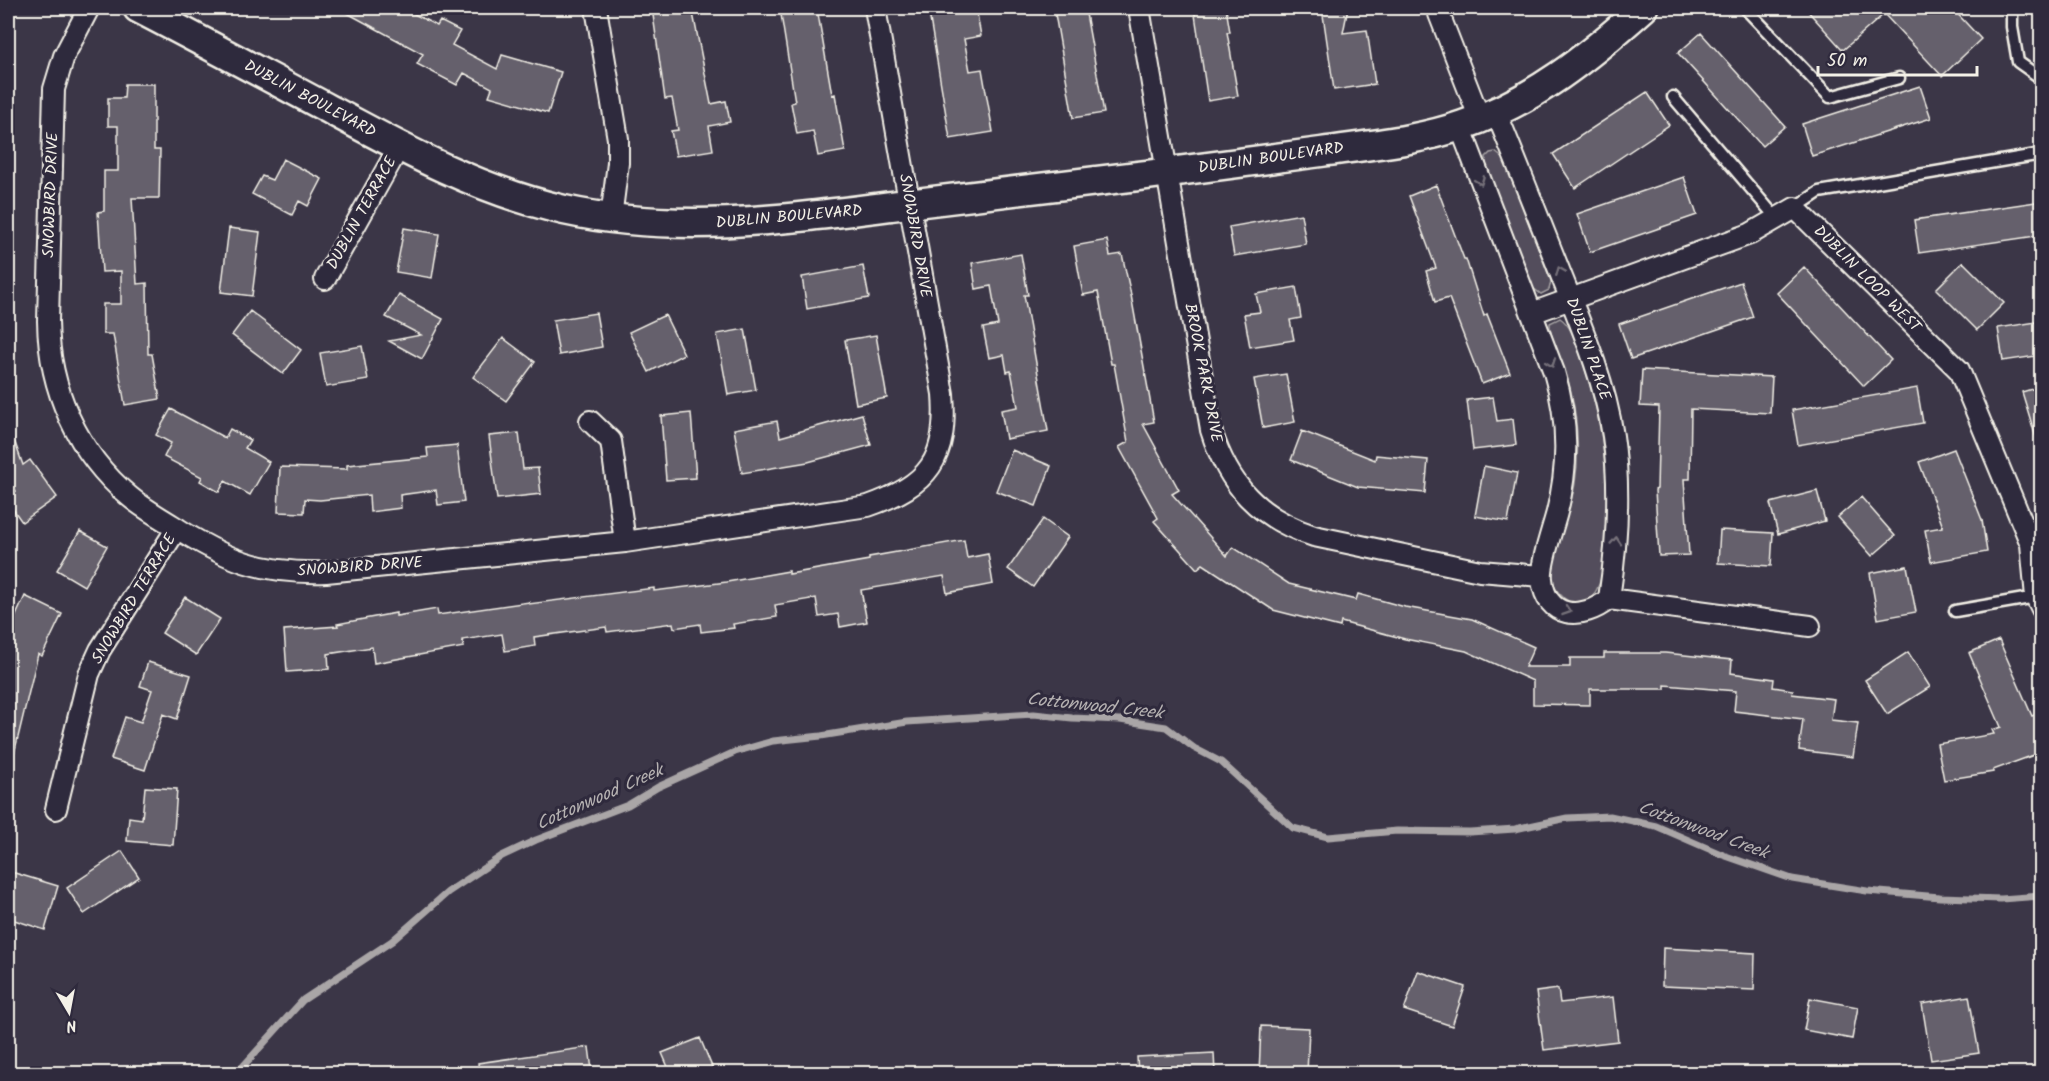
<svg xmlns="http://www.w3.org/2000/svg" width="2049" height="1081" font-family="Kalam,sans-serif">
<rect width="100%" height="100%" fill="#3b3647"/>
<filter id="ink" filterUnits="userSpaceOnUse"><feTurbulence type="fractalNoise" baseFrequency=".0167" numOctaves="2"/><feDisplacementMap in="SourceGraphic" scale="12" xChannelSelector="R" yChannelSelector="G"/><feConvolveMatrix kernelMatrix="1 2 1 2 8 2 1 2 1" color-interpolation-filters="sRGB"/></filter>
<g filter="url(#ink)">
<path fill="#534e5c" stroke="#a4a0a2" stroke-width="1.5" d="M1495,152L1504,159L1551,281L1549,290L1541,294L1533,288L1486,168V157L1490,153Z
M1560,318C1572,326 1576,344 1581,357C1606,427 1612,494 1603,567C1601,587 1588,616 1564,598C1558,593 1554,588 1552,580C1549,562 1572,507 1575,483C1580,450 1577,412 1568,380C1563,362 1554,346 1550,329V323Z"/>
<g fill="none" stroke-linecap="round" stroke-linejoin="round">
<path stroke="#aaa6a7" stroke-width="7" d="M236,1074L303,1000L392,941L448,892L502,856L536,840L628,805L658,787L735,752L773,741L821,736L907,722L1034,714L1072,718L1120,720L1166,727L1194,748L1221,762L1293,828L1328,837L1397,831L1470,832L1515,829L1567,818L1610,816L1656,826L1723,855L1792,879L1867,891L1940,897L2001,899L2042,896"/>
</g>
<path fill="#65616c" stroke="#f4f1e8" stroke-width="1.5" d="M338,8H403L437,26L440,21L460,31L452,45L497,69L502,55L561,72L548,113L489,96L492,88L464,73L457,85L417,64L423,54Z
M652,8H692L711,104L726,101L730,122L709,126L713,150L676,156L671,131L678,130L672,98L665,99Z
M780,8H817L832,95L835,94L845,151L818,156L813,131L797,134L791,103L795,102Z
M960,8H976L981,36L964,39L970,71L982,69L993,132L950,139L929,13Z
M1054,8H1085L1104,113L1073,118Z
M1194,8H1226L1230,32H1227L1238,96L1208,101Z
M1322,8H1348L1343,33L1367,30L1375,84L1334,90Z
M1805,8H1952L1981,39L1942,76L1884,14L1843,50Z
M1701,33L1785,126L1762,146L1678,53Z
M125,84H154V150H160L159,198H132L137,284L147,283L148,354H152L160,399L125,405L113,334H103V304H121V271L102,272L98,212L104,211V171H118V126H108V98H124Z
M1920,86L1931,118L1812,156L1802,124Z
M1647,92L1669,125L1575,188L1553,154Z
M283,159L322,179L308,206L299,201L292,215L252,194L262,176L272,180Z
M1684,177L1697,215L1590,252L1577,214Z
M1436,185L1464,259H1466L1484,316L1487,314L1510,373L1482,384L1449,298L1435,302L1426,271L1436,268L1409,196Z
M2042,201V235L1919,253L1914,220Z
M1301,214L1306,244L1234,256L1229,227Z
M229,228L260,232L252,296L221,292Z
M404,228L439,234L432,278L396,272Z
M1107,240L1110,256L1122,254L1131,295L1154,422L1143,424L1179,490L1172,494L1227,556L1233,547L1289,584L1356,600L1358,594L1405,607L1472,619L1534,647L1525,667H1570V658H1604V653H1665L1732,660L1731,673L1774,679L1773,687L1793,690L1792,694L1834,699L1831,720L1858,723L1853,757L1799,750L1803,719L1734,711L1736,691L1665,685V689H1590V705L1533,704V681L1466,651L1405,639L1341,622L1340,627L1273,610L1203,564L1197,569L1154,521L1158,518L1119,447L1128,442L1114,364H1111L1098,292L1083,295L1074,246Z
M1021,254L1028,295H1024L1048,431L1006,439L1001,410L1018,407L1011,371L1007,372L1004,355L989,358L983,328L998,325L991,286L976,289L972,263Z
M1963,262L2004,303L1977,330L1936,289Z
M863,266L869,298L807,309L802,277Z
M1804,267L1891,360L1864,386L1777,293Z
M1741,282L1753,317L1631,359L1619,324Z
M1296,287L1301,318L1290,320L1294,340L1250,347L1244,314L1260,312L1256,294Z
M399,295L443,319L422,359L389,341L421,335L386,317Z
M250,311L301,350L283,374L232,335Z
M596,313L602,347L559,355L553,320Z
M665,315L684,354L649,372L629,332Z
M2042,321V355L2003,361L1998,328Z
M745,329L756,390L728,395L717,334Z
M876,335L887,398L856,404L845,340Z
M503,338L535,362L506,401L473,377Z
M362,346L368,380L326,387L320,353Z
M1642,370L1772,377L1770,413L1691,409L1690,479H1684L1689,555L1659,556L1655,490L1657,489L1659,407L1640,406Z
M1286,374L1295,422L1263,428L1254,379Z
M2042,386V440L2037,441L2022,392Z
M1917,388L1923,423L1798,445L1792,410Z
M1493,397L1497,421L1513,419L1516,445L1473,450L1467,400Z
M171,409L225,438L230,429L250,440L245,448L269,462L250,495L225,481L219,492L200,481L202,477L164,457L171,443L156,435Z
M691,413L696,478L666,480L661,416Z
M862,414L871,445L808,462L742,473L734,429L777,421L780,437Z
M10,429L23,465L30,460L57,497L22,522L8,502V497L16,491L8,480V430Z
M1302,431L1375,460L1376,455L1428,460L1425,493L1358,487L1291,460Z
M519,433L523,469L538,468L541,494L497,499L489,436Z
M457,445L464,502L438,505L436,490L400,495L401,508L370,512L369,495L320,500L305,499L304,513L278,512L280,467L347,469V465L428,457L427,448Z
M1954,449L1982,520L1987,552L1931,562L1925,530L1943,527L1919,462Z
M1012,450L1051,466L1036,506L996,491Z
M1484,466L1517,473L1508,522L1475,516Z
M1817,491L1825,521L1778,534L1770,503Z
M1861,497L1895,536L1872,556L1838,517Z
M1043,519L1068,537L1033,587L1008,569Z
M1720,530L1773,533L1771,566L1718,563Z
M80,531L107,546L84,586L57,570Z
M964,540L967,558L988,554L993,584L947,593L944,576L861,590L867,622L840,627L838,614L819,617L816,598L775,605L777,617L733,624L734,628L701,632L700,624L674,628L673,623L607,632L606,627L534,637L535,646L505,651L502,634L462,640L464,647L374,663L372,647L328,654L329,669L287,672L284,630L338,626L337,624L396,613V616L437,609L438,615L529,602V604L654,588V591L727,582L789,571V574L869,560V557Z
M1907,566L1916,612L1878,619L1870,573Z
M25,596L62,614L42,656L38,654L14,754L8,753V633Z
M185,597L220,619L196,655L162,633Z
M1999,640L2032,716L2042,712V752L1993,770V772L1944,780L1937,744L1994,734L1992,730L2001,727L1969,653Z
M1908,652L1930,687L1887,714L1865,680Z
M148,662L191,675L177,719L163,714L145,770L111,759L125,717L141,722L152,690L140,686Z
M145,787L177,789L173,845L127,841L129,817L142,819Z
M122,851L139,877L84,914L67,888Z
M8,871L58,886L45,930L8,918Z
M1663,948L1755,953L1754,990L1662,986Z
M1418,971L1465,987L1452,1026L1404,1010Z
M1558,989L1560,1003L1613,997L1618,1041L1544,1050L1536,992Z
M1969,996L1979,1053L1931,1060L1922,1004Z
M1810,998L1858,1007L1852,1039L1804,1030Z
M1261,1026L1309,1028L1307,1074H1259Z
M700,1038L715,1074H671L662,1053Z
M589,1047L592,1070L579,1072V1074H479L478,1063Z
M1214,1053L1215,1074H1138L1137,1057Z"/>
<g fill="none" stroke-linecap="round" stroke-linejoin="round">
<g stroke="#f4f1e8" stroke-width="15">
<path id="service" d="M1745,8L1830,97L1899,78
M2012,8V27L2018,62L2042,79
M1673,97L1777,219
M1795,208L1819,192L2042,154
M1955,611L2036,597"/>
</g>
<g stroke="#f4f1e8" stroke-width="24">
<path id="minor" d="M89,8L64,56L54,89L48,321C49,389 77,453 130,497C143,508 158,516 172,525C226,560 261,574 326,572L625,542L868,506C929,485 948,459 943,394L875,8
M596,8L618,139V163L611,218
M1139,8L1211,430C1228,485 1258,518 1314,536L1480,571L1541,576
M1439,14L1480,119
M1496,112C1519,168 1541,224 1563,280C1583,330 1605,382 1613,436C1621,490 1617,545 1609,599
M1460,126L1554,372C1568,418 1569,465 1557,512C1553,528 1540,564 1542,579C1546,619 1582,621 1609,599L1810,626
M325,279L399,147
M1532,313L1750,234L1795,208L1959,370L2031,544L2036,597L2042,609
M590,421L611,441L625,542
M56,809L89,674L100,650L177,528"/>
</g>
<g stroke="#f4f1e8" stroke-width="33">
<path id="secondary" d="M138,8C202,41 265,75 329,109C405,150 480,191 564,210C674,234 782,220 891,206C971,196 1051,187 1130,177C1194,169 1258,160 1321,152C1368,145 1418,141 1463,125C1534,101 1588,57 1643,8"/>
</g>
<use href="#service" stroke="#2f2a3d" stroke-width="10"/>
<use href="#minor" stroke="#2f2a3d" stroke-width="20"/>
<use href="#secondary" stroke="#2f2a3d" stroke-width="28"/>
</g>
<defs><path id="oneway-chevron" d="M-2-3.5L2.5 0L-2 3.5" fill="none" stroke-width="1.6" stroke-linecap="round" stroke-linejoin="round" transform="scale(1.5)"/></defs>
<g stroke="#747079">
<use href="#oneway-chevron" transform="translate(1480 181) rotate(69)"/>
<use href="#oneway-chevron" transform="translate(1560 271) rotate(-112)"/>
<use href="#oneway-chevron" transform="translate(1551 363) rotate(70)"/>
<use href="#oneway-chevron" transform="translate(1616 541) rotate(-86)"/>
<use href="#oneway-chevron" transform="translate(1567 611) rotate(19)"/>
</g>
</g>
<g text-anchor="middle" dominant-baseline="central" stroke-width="6" stroke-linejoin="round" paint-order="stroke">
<g font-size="16" fill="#f4f1e8" stroke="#2f2a3d">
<text transform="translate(310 99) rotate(28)">DUBLIN BOULEVARD</text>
<text transform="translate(1271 158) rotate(-8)">DUBLIN BOULEVARD</text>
<text transform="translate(51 195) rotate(-88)">SNOWBIRD DRIVE</text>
<text transform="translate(362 213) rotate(-61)">DUBLIN TERRACE</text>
<text transform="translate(789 217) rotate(-5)">DUBLIN BOULEVARD</text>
<text transform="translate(915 236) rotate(80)">SNOWBIRD DRIVE</text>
<text transform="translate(1867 279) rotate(45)">DUBLIN LOOP WEST</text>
<text transform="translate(1588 349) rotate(71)">DUBLIN PLACE</text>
<text transform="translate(1203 373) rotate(79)">BROOK PARK DRIVE</text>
<text transform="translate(360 567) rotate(-4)">SNOWBIRD DRIVE</text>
<text transform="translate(134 599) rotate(-59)">SNOWBIRD TERRACE</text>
</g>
<g font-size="18" font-style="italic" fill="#b6b2b2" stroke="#2f2a3d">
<text transform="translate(1095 707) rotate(6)">Cottonwood Creek</text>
<text transform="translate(600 798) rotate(-24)">Cottonwood Creek</text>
<text transform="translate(1703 831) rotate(20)">Cottonwood Creek</text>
</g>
</g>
<rect width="2049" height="1081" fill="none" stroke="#2f2a3d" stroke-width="30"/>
<rect x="15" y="15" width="2019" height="1051" fill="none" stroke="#f4f1e8" stroke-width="2" filter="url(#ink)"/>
<g transform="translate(69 1012) rotate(170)" stroke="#2f2a3d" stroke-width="4.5" paint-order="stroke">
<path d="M0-4.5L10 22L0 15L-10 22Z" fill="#f4f1e8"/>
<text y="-9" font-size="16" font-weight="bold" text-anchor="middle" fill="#f4f1e8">N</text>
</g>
<path d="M1818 66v9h159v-9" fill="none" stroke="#f4f1e8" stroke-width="3"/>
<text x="1827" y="66" font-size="18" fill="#f4f1e8" stroke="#2f2a3d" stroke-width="4.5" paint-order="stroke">50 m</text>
</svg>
